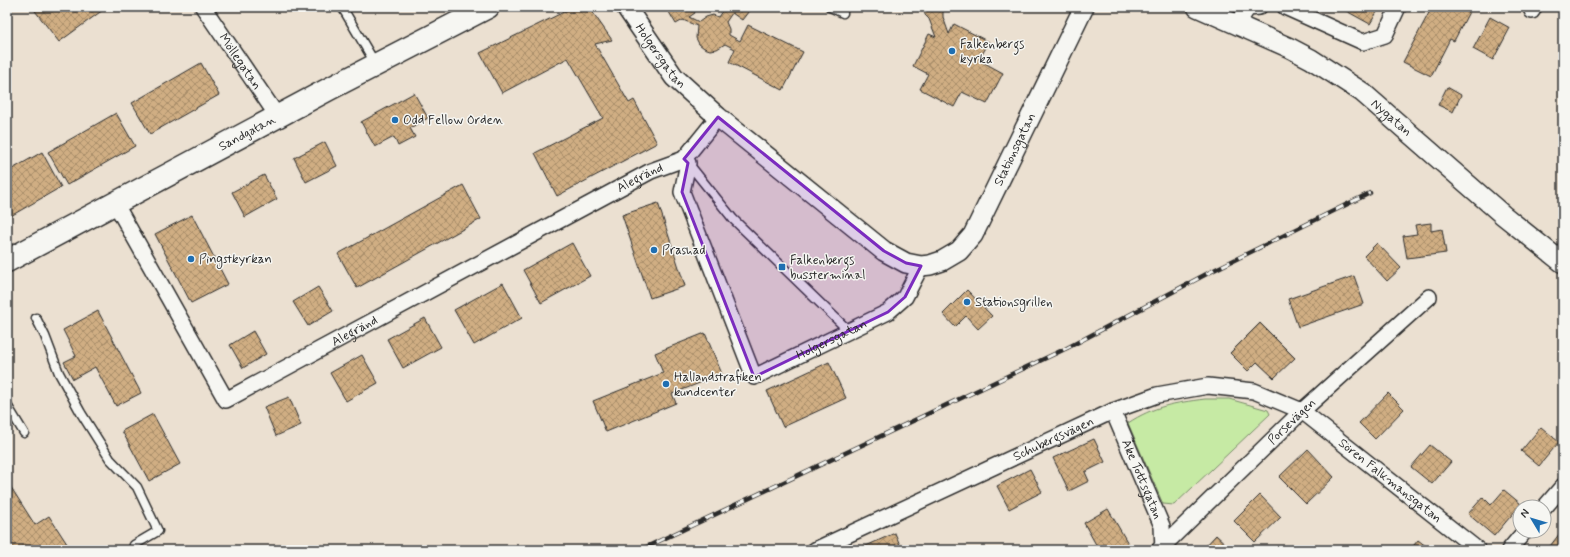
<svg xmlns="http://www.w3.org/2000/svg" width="1570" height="557" font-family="Mynerve,sans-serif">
<defs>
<pattern id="building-cross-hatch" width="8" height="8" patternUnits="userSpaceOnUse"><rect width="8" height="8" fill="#d0ae83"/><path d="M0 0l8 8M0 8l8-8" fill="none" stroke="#a98e6b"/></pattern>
</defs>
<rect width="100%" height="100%" fill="#ebe0d1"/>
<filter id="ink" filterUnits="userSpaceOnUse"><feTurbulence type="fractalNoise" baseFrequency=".025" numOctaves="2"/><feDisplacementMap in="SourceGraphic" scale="8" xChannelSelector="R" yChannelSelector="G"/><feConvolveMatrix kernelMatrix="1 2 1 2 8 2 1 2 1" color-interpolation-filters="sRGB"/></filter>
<g filter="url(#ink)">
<path fill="#c6eaa4" stroke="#788a68" d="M1205,399H1229L1268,410L1270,414L1174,505L1163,504L1128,423C1154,406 1174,403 1205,399Z"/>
<path fill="url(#building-cross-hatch)" stroke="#2b2b2b" d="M32,7H107L59,42Z
M574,7H589L612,40L595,44L629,103L634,100L657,143L557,196L535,153L603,118L568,58L502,93L480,53Z
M666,7H692L695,13L689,17L699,22L706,17L713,15L718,17L725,7H752L742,20L732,13L726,22L729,29V35L740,41L748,25L803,52L783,90L729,62L735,49L725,44L717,49L710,50L704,48L699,44L696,38L697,26L683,20L676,24Z
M924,7H943V17L949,34L954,24L989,42L979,60L1003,73L987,104L962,92L954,107L920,89L928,74L913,66L929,34L936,37L929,19L925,15Z
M1339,7H1380L1370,24Z
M1432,7H1464L1470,10L1454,41L1450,39L1431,76L1403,62Z
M1490,17L1510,28L1493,60L1473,49Z
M201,63L219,95L150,134L132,103Z
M1447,87L1461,95L1453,112L1438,105Z
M414,93L428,118L410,128L415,137L398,146L394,137L375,147L361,122Z
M116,113L135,146L67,185L48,152Z
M325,142L337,166L306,182L294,158Z
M42,152L61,187L9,217L7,214V172Z
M264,175L277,199L245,217L232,192Z
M463,185L481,219L357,288L338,254Z
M658,203L685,286L650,298L622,215Z
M192,215L228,284L191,303L155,234Z
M1431,223V231L1442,229L1446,253L1407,258L1403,236L1417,234L1415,225Z
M572,243L590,276L541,303L523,270Z
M1377,243L1401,268L1387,281L1364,256Z
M1354,276L1364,304L1298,327L1288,299Z
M503,283L522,318L474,345L454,310Z
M318,287L333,311L308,326L293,302Z
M967,290L992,316L978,329L966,316L955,327L943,314Z
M98,311L141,393L116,406L95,367L73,379L64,362L76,356L63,330Z
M425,318L441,347L403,368L387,339Z
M1260,323L1295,358L1274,378L1257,362L1248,371L1230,353Z
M253,331L266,354L243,368L230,345Z
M705,333L722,374L672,394L676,403L606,432L593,401L663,373L655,353Z
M362,355L378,383L346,401L330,373Z
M829,362L846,398L783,427L767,391Z
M1388,393L1404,409L1375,439L1359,423Z
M289,397L301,425L276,436L264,407Z
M153,414L180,464L149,481L122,431Z
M1541,427L1559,442L1539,466L1521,451Z
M1094,439L1105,462L1085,472L1089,481L1069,491L1053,458Z
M1430,445L1451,462L1432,484L1411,467Z
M1308,449L1334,477L1306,504L1279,477Z
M1030,469L1042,492L1009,509L997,486Z
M7,481L35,525L49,516L71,550H7Z
M1504,490L1521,504L1494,536L1468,514L1483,497L1491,505Z
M1260,495L1281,517L1255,542L1234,521Z
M1108,509L1129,545L1121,550H1099L1084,523Z
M895,533L902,550H857Z
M1560,533L1563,535V550H1547Z
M1216,535L1229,547L1226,550H1202Z
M1418,540L1431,550H1410Z"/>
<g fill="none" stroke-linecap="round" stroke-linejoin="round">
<g stroke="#2b2b2b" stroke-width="11">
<path id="service" d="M342,7L375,63
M830,7L843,13
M688,163L733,219L849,331
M36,318L45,336L59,373L81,413L110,459L137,487L158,531L134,545
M7,405L24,433"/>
</g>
<g stroke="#2b2b2b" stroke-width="18">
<g id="minor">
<path id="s1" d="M203,7L278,117"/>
<path d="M1285,7L1363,42L1385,35L1398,7"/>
<path d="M1532,11L1534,7"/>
<path d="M1237,24L1248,8L1259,7"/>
<path id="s2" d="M718,117L684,159L688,163L682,192L754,377L888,312L905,297L921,266"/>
<path id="s3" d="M115,203L226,400L651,171L684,159"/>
<path id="s4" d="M1113,411L1162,526L1163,550"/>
<path d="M1544,508L1563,486"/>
<path id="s5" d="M815,550L1113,411L1157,395L1208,386L1254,391L1302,411L1478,550"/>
<path id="s6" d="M1159,550L1302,411L1429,297"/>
<path d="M1509,550L1525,531"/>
</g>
</g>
<g stroke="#2b2b2b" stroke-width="22">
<g id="tertiary">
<path id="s7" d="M626,7L674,77L718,117L884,251L906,263L921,266L930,265L942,261L959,251L973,235L1084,7"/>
<path id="s8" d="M1197,7L1290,48L1311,59L1362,92L1503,215L1563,263"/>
</g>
</g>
<g stroke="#2b2b2b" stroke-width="25">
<g id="secondary">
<path id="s9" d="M7,261L329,89L488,7"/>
</g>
</g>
<use href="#service" stroke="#f6f6f2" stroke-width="8"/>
<use href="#minor" stroke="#f6f6f2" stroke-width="15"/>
<use href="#tertiary" stroke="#f6f6f2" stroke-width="19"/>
<use href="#secondary" stroke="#f6f6f2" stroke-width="22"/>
<g stroke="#2b2b2b" stroke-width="4.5">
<path id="rail" d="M640,550L1067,348L1214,270L1370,193"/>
</g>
<use href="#rail" stroke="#f6f6f2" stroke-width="3" stroke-dasharray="9" stroke-linecap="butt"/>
</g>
</g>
<path fill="#7b2cbf" fill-opacity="0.2" stroke="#7b2cbf" stroke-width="3" stroke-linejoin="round" d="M718,117L884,251L906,263L921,266L905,297L888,312L754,377L682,192L688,163L684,159Z"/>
<g fill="#1f6fb2" stroke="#f6f6f2" stroke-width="1.5">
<circle cx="952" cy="51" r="4"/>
<circle cx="395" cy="120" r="4"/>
<circle cx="654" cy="250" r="4"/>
<circle cx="191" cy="259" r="4"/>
<rect x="778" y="263" width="8" height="8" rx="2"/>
<circle cx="967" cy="302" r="4"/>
<circle cx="666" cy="384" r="4"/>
</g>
<g text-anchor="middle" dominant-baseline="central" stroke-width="3" stroke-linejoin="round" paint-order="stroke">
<g font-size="13" fill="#2b2b2b" stroke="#f6f6f2" text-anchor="start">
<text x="960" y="44">Falkenbergs<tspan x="960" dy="15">kyrka</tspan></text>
<text x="403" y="120">Odd Fellow Orden</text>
<text x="662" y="250">Prashad</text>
<text x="199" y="259">Pingstkyrkan</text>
<text x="790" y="260">Falkenbergs<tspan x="790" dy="15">bussterminal</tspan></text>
<text x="975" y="302">Stationsgrillen</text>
<text x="674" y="377">Hallandstrafiken<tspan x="674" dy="15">kundcenter</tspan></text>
</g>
<g font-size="13" fill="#2b2b2b" stroke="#f6f6f2">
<text stroke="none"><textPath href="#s7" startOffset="60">Holgersgatan</textPath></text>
<text stroke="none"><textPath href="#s1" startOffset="66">Möllegatan</textPath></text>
<text stroke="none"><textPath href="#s8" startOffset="225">Nygatan</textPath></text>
<text stroke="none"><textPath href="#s9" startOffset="272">Sandgatan</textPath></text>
<text stroke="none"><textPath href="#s7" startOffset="556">Stationsgatan</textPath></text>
<text stroke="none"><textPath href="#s3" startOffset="696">Alegränd</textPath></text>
<text stroke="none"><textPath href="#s3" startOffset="372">Alegränd</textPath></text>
<text stroke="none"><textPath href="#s2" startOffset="374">Holgersgatan</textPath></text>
<text stroke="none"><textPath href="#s6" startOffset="185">Porsevägen</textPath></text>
<text stroke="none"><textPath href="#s5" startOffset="263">Schubergsvägen</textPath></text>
<text stroke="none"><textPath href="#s4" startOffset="74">Åke Tottsgatan</textPath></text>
<text stroke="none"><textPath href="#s5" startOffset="638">Sören Falkmansgatan</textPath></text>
</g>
</g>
<rect width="1570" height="557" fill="none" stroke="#f6f6f2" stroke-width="24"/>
<rect x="12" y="12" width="1546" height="533" fill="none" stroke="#2b2b2b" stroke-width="1.5" filter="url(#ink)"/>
<g transform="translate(1532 519) rotate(308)"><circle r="19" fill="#f6f6f2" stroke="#a5a5a2"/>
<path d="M0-3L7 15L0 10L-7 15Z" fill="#1f6fb2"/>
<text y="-6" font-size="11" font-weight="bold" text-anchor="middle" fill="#2b2b2b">N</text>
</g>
</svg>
